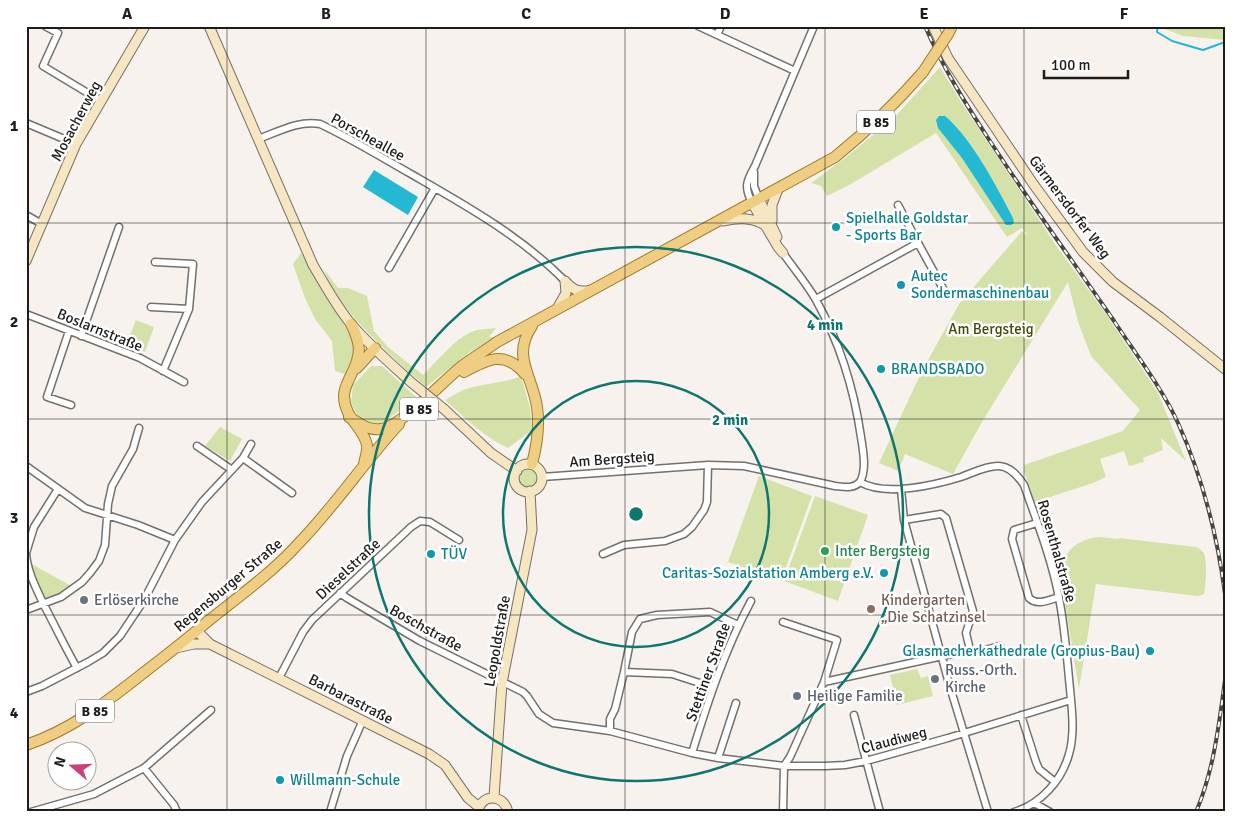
<svg xmlns="http://www.w3.org/2000/svg" width="1251" height="838" font-family="Signika,sans-serif">
<rect width="100%" height="100%" fill="#f7f2ed"/>
<path fill="#d4e2aa" d="M1162,26H1225V40L1183,36L1162,28Z
M940,67L961,102L1057,247L1106,314L1158,393L1186,461L1161,438L1163,450L1143,458L1144,462L1129,466L1124,451L1100,459L1106,477L1093,483L1035,502L1024,472V465L1123,431L1140,410L1091,356L1078,322L1068,282L982,422L953,474L905,454L898,471L879,463L922,371L959,304L1022,231L1028,236L1022,228L1007,237L936,133L851,184L827,196L821,186L811,183L845,158L894,118Z
M301,253L342,320L355,346L351,366L345,374L335,371L332,341L315,319L305,298L293,264Z
M324,269L338,288H348L367,296L374,331L388,347L423,375C438,361 457,335 477,330C483,329 490,329 496,328L489,337H497L470,352L426,387C395,359 336,309 324,269Z
M136,320L154,327L145,352L126,345Z
M371,366H382L416,397L386,421L372,425L359,418L351,403L353,385Z
M521,376L530,408L532,430L508,448C484,437 465,418 445,400C451,397 457,393 463,390C482,383 502,384 521,376Z
M220,427L242,439L230,461L205,446Z
M518 477a10 10 0 1 1 20 0a10 10 0 1 1-20 0Z
M759,476L812,496L781,581L728,562Z
M815,496L868,515L838,601L784,581Z
M1099,537L1119,539V538L1196,547C1198,548 1201,550 1203,552C1208,559 1206,585 1204,594L1198,596L1096,584L1079,689L1059,567C1069,548 1077,540 1099,537Z
M28,562L73,587L44,603Z
M917,669L921,678L928,676L933,696L897,705L890,675Z"/>
<path fill="#24b8d2" d="M939,116H945C972,139 997,187 1013,218L1014,223L1011,225H1006L962,158L938,128L936,120Z
M374,170L418,197L408,215L363,187Z"/>
<g fill="none" stroke-linecap="round" stroke-linejoin="round">
<path stroke="#24b8d2" stroke-width="2" d="M1158,26L1157,32L1172,41L1203,50L1225,42"/>
<g stroke="#74706b" stroke-width="9">
<path id="street" d="M45,26L58,33L43,66L101,101
M698,26L795,71
M717,35L721,26
M26,123L76,144
M258,139C278,132 298,120 320,124C352,139 381,157 411,174C465,205 521,236 565,281
M754,172V186L759,199
M752,203C744,187 746,182 755,166L814,26
M26,215L42,224
M918,243L946,294
M783,253C794,269 807,284 816,300C840,343 854,389 861,437C863,451 867,469 860,482
M155,262L193,264L189,309L163,371
M389,268L435,188
M816,299L918,243L898,205
M151,307L189,309
M26,314L140,358L184,382
M69,331L47,397L71,405
M81,336L119,227
M197,446L232,470
M243,458L292,493
M26,466L85,508L138,525L175,540
M542,477L708,465L744,466L835,486C845,487 853,489 860,482
M860,482C885,497 935,485 961,477C973,473 985,466 998,466C1010,466 1018,476 1024,485C1037,522 1052,560 1059,598C1065,628 1067,659 1070,689C1072,710 1075,734 1069,754C1062,780 1041,804 1014,812
M901,489L904,520L950,687L988,812
M904,520L941,514L946,518L973,611L966,633L970,650
M1037,523L1014,530L1012,539L1029,598C1037,606 1049,600 1059,597
M26,553C27,571 36,588 44,605C55,626 65,647 77,668
M26,553L34,527L58,489
M603,554L624,545L665,541L684,534L692,527L704,510L707,502L708,465
M340,593L347,598L420,641L523,692L527,696L539,714L553,723L610,731L692,753L718,758L784,766H825L845,765L866,761L948,738L1071,700
M26,610L61,597L82,582L90,573L99,561L105,545L108,504L112,486L133,449L139,428
M783,622L837,640L824,682L790,757L784,766L783,812
M624,672L632,632L640,619L657,615L710,612L738,625
M279,678L303,632L312,620L411,527L420,521L430,522L459,540
M824,682L970,650L974,653L1000,646
M26,692L42,686L88,662L103,653L120,636L144,600L175,540L202,502L243,458L251,444
M854,715L880,812
M1021,715L1036,762L1039,769L1055,782
M610,731V719L615,709L624,672L672,674L712,687
M692,753C708,701 725,649 751,601
M718,758L736,703
M144,768L174,805L177,812
M1034,803L1050,812
M31,812L94,794L144,768L211,710
M330,812L347,756L363,720"/>
</g>
<g stroke="#74706b" stroke-width="11">
<path id="secondary" d="M209,26L313,265C325,285 336,306 351,324C369,345 391,364 412,383
M933,26L948,58L1034,185L1083,252L1113,282L1160,317L1225,369
M759,199L777,237
M752,203L778,247L783,253
M723,221C737,218 750,217 763,224
M772,221V205L778,189
M26,261L76,144L145,26
M565,281C573,290 579,293 591,290
M557,309L566,293L565,281
M444,409L491,453L517,471
M514 478a14 14 0 1 1 28 0a14 14 0 1 1-28 0Z
M197,631L210,644L429,754L445,765L468,798L479,807
M176,648L194,644H210
M494,797L502,683L532,530L530,491
M478,811C482,793 504,794 508,812"/>
</g>
<g stroke="#9f7b2a" stroke-width="12">
<path id="primary" d="M948,34L952,26
M351,324C361,344 362,354 351,375C348,382 344,388 344,396C344,418 364,428 367,445C368,451 365,458 364,464
M357,368L375,348
M464,372C488,359 505,350 525,374
M349,417C359,423 368,431 381,429C402,426 443,381 462,366C473,358 486,350 497,342L835,157C867,131 896,103 923,72
M532,464C537,445 540,427 537,407C533,377 511,356 532,326
M26,745C71,730 105,703 142,674C164,657 186,640 207,622C238,597 272,573 299,543C335,506 364,462 399,424"/>
</g>
<use href="#street" stroke="#fff" stroke-width="6"/>
<use href="#secondary" stroke="#f7e6c2" stroke-width="9"/>
<use href="#primary" stroke="#efce84" stroke-width="10"/>
<g stroke="#484643" stroke-width="4">
<path id="rail" d="M925,26C942,66 964,101 988,138C1028,200 1072,260 1114,321C1135,353 1162,388 1178,423C1203,478 1217,534 1225,594
M1196,812C1214,770 1219,724 1225,680"/>
</g>
<use href="#rail" stroke="#fff" stroke-width="2" stroke-dasharray="5.5" stroke-linecap="butt"/>
<g stroke="#74706b" stroke-width="11" stroke-linecap="butt">
<path id="secondary-bridge" d="M412,383L444,409"/>
</g>
<g stroke="#9f7b2a" stroke-width="12" stroke-linecap="butt">
<path id="primary-bridge" d="M923,72L948,34"/>
</g>
<use href="#secondary-bridge" stroke="#f7e6c2" stroke-width="9"/>
<use href="#primary-bridge" stroke="#efce84" stroke-width="10"/>
</g>
<path fill="none" stroke="#1e1d1b" stroke-width="1" stroke-opacity="0.55" d="M227,26V812M426,26V812M625,26V812M825,26V812M1024,26V812M26,223H1225M26,419H1225M26,615H1225"/>
<g fill="none" stroke="#0f766e" stroke-width="2.5">
<circle cx="636" cy="514" r="133"/>
<circle cx="636" cy="514" r="267"/>
</g>
<g fill="#0f9aa8" stroke="#fff" stroke-width="2">
<circle cx="836" cy="227" r="5"/>
<circle cx="901" cy="285" r="5"/>
<circle cx="881" cy="369" r="5"/>
<circle cx="431" cy="554" r="5"/>
<circle cx="884" cy="573" r="5"/>
<circle cx="1150" cy="651" r="5"/>
<circle cx="280" cy="780" r="5"/>
</g>
<circle fill="#2e9e5b" stroke="#fff" stroke-width="2" cx="825" cy="551" r="5"/>
<g fill="#6b7280" stroke="#fff" stroke-width="2">
<circle cx="84" cy="600" r="5"/>
<circle cx="935" cy="679" r="5"/>
<circle cx="797" cy="696" r="5"/>
</g>
<circle fill="#8d6e63" stroke="#fff" stroke-width="2" cx="871" cy="609" r="5"/>
<g text-anchor="middle" dominant-baseline="central" stroke-width="5" stroke-linejoin="round" paint-order="stroke">
<g fill="#fff" stroke="#62615f" stroke-width="1">
<rect x="857" y="110.5" width="38" height="23" rx="4"/>
<rect x="400" y="397.5" width="38" height="23" rx="4"/>
<rect x="76" y="699.5" width="38" height="23" rx="4"/>
</g>
<g font-size="14" font-weight="bold" fill="#1e1d1b">
<text x="876" y="122">B 85</text>
<text x="419" y="409">B 85</text>
<text x="95" y="711">B 85</text>
</g>
<g font-size="15" fill="#1e1d1b" stroke="#fff">
<text transform="translate(76 121) rotate(-62)">Mosacherweg</text>
<text transform="translate(368 137) rotate(29)">Porscheallee</text>
<text transform="translate(1070 207) rotate(53)">Gärmersdorfer Weg</text>
<text transform="translate(100 330) rotate(22)">Boslarnstraße</text>
<text transform="translate(612 459) rotate(-4)">Am Bergsteig</text>
<text transform="translate(1057 551) rotate(74)">Rosenthalstraße</text>
<text transform="translate(348 569) rotate(-43)">Dieselstraße</text>
<text transform="translate(228 585) rotate(-40)">Regensburger Straße</text>
<text transform="translate(426 628) rotate(29)">Boschstraße</text>
<text transform="translate(497 641) rotate(-80)">Leopoldstraße</text>
<text transform="translate(708 672) rotate(-70)">Stettiner Straße</text>
<text transform="translate(351 699) rotate(27)">Barbarastraße</text>
<text transform="translate(894 740) rotate(-15)">Claudiweg</text>
</g>
<g font-size="15" fill="#0d838f" stroke="#fff" text-anchor="start">
<text x="846" y="218">Spielhalle Goldstar<tspan x="846" dy="17">- Sports Bar</tspan></text>
<text x="911" y="276">Autec<tspan x="911" dy="17">Sondermaschinenbau</tspan></text>
<text x="891" y="369">BRANDSBADO</text>
<text x="441" y="554">TÜV</text>
<text x="874" y="573" text-anchor="end">Caritas-Sozialstation Amberg e.V.</text>
<text x="1140" y="651" text-anchor="end">Glasmacherkathedrale (Gropius-Bau)</text>
<text x="290" y="780">Willmann-Schule</text>
</g>
<g font-size="15" fill="#3f4b03" stroke="#fff">
<text x="991" y="329">Am Bergsteig</text>
</g>
<g font-size="15" fill="#27864d" stroke="#fff" text-anchor="start">
<text x="835" y="551">Inter Bergsteig</text>
</g>
<g font-size="15" fill="#5b616d" stroke="#fff" text-anchor="start">
<text x="94" y="600">Erlöserkirche</text>
<text x="945" y="670">Russ.-Orth.<tspan x="945" dy="17">Kirche</tspan></text>
<text x="807" y="696">Heilige Familie</text>
</g>
<g font-size="15" fill="#785e54" stroke="#fff" text-anchor="start">
<text x="881" y="600">Kindergarten<tspan x="881" dy="17">„Die Schatzinsel</tspan></text>
</g>
</g>
<circle cx="636" cy="514" r="8" fill="#0f766e" stroke="#fff" stroke-width="2.5"/>
<g font-size="15" text-anchor="middle" font-weight="bold" fill="#0f766e" stroke="#fff" stroke-width="5" stroke-linejoin="round" paint-order="stroke">
<text x="825" y="330">4 min</text>
<text x="730" y="425">2 min</text>
</g>
<rect width="1251" height="838" fill="none" stroke="#ffffff" stroke-width="55"/>
<g transform="translate(72 766) rotate(289)"><circle r="24" fill="#ffffff" stroke="#a5a5a4"/>
<path d="M0-4L9 19L0 12L-9 19Z" fill="#ca427d"/>
<text y="-8" font-size="14" font-weight="bold" text-anchor="middle" fill="#1e1d1b">N</text>
</g>
<path d="M1044 70v8h84v-8" fill="none" stroke="#1e1d1b" stroke-width="2.5"/>
<text x="1051" y="70" font-size="15" fill="#1e1d1b" stroke="#ffffff" stroke-width="4" paint-order="stroke">100 m</text>
<rect x="28" y="28" width="1196" height="782" fill="none" stroke="#1e1d1b" stroke-width="2"/>
<g font-size="16" text-anchor="middle" font-weight="bold" fill="#1e1d1b">
<text x="127" y="19">A</text>
<text x="326" y="19">B</text>
<text x="526" y="19">C</text>
<text x="725" y="19">D</text>
<text x="924" y="19">E</text>
<text x="1124" y="19">F</text>
<text x="14" y="131">1</text>
<text x="14" y="327">2</text>
<text x="14" y="523">3</text>
<text x="14" y="718">4</text>
</g>
</svg>
